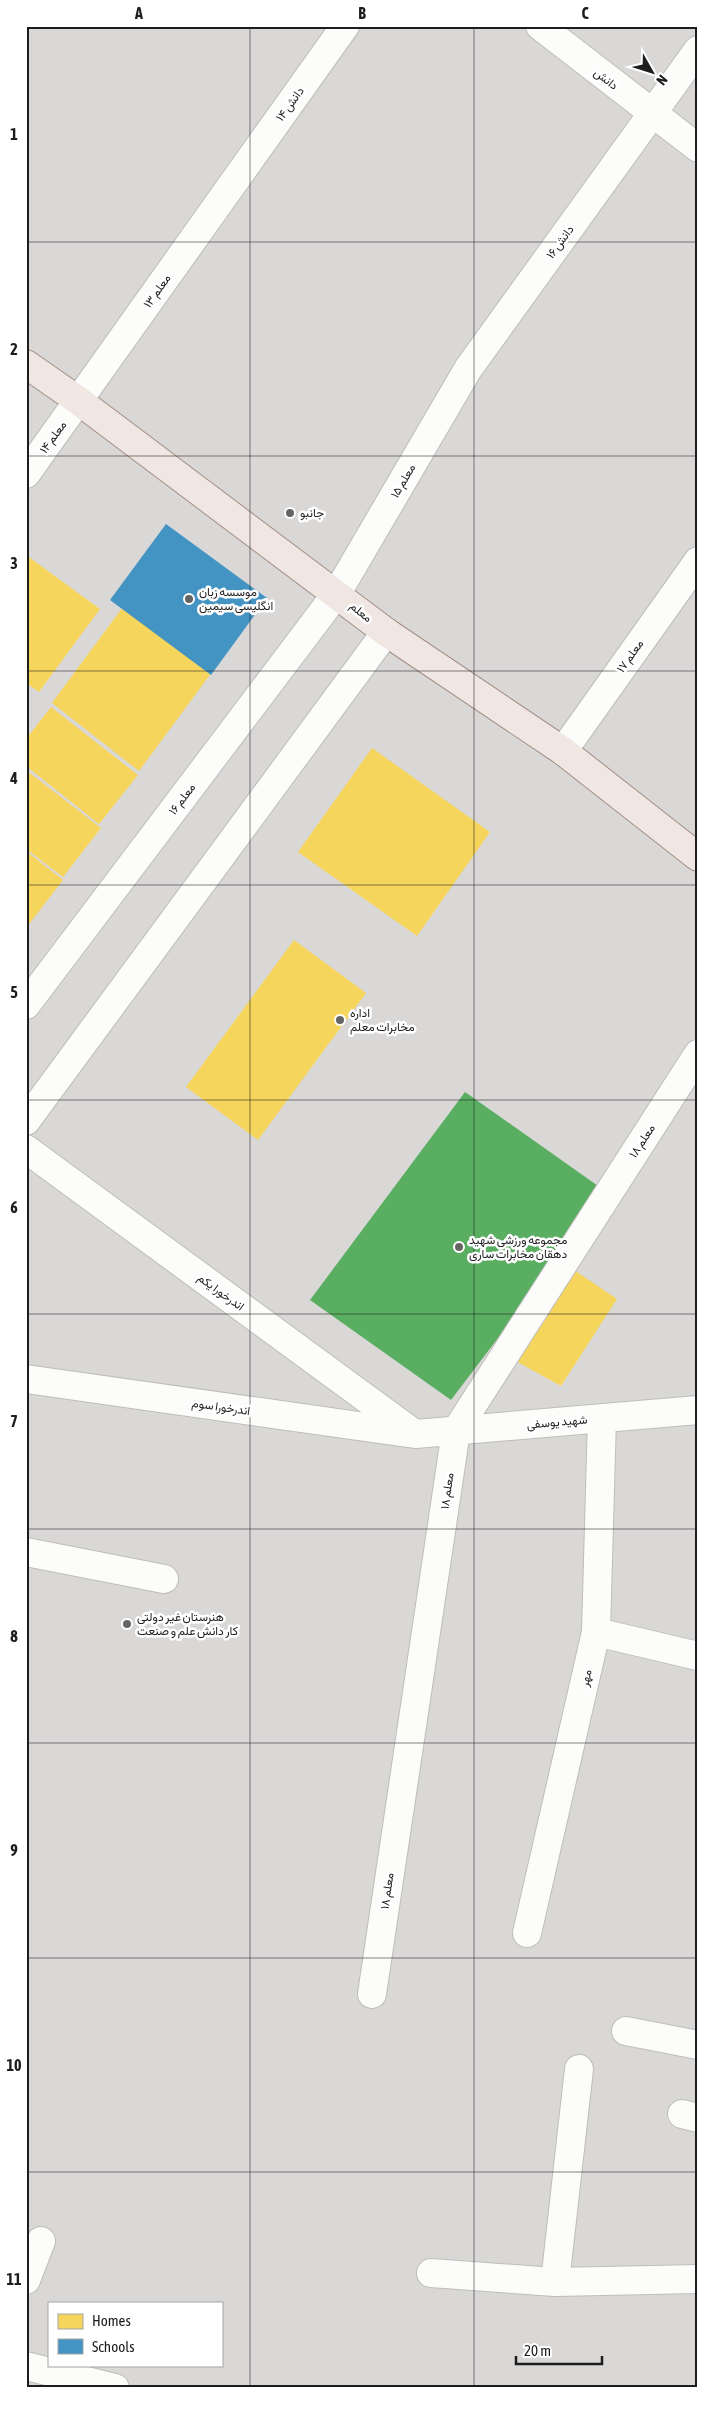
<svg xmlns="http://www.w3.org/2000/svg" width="724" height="2414" font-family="'Asap Condensed',Vazirmatn,sans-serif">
<rect width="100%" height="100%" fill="#ebe8e6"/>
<path fill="#dad8d7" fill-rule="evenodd" d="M26,26H698V2388H26ZM49,2303H221V2365H49Z"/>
<path fill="#f6d55c" d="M26,555L100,609L39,692L26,683Z
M125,604L212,672L139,771L52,703Z
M51,707L138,775L99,824L26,766V739Z
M372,748L490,832L417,936L298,852Z
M26,770L101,828L63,877L26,849Z
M26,851L63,880L26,928Z
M294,940L366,993L258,1140L186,1087Z
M571,1268L617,1299L561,1386L514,1360Z"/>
<path fill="#4393c3" d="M166,524L267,598L211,675L110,600Z"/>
<path fill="#5aae61" d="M465,1092L608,1193L451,1400L310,1300Z"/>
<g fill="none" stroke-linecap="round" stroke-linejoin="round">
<g stroke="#bebdbc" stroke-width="30">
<path id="minor" d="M540,26L698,148
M26,474L345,26
M563,751L698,561
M26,1005L337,593L468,369L698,50
M26,1121L386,632
M26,1149L412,1432
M26,1379L415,1434L698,1410
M26,1552L164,1579
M596,1632L698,1656
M527,1933L596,1632L602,1418
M372,1994L456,1431L698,1054
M626,2031L698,2045
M682,2114L698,2118
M431,2273L555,2282L698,2279
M26,2280L41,2241
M555,2282L579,2069
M26,2366L115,2388"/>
</g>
<g stroke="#a18e83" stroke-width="30">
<path id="major" d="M26,364L79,401L386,632L563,751L698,857"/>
</g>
<use href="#minor" stroke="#fcfcfb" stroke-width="28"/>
<use href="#major" stroke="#f0e7e3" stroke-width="28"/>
</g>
<path fill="none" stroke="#1d1d1d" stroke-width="1" stroke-opacity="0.55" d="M250,26V2388M474,26V2388M26,242H698M26,456H698M26,671H698M26,885H698M26,1100H698M26,1314H698M26,1529H698M26,1743H698M26,1958H698M26,2172H698"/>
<g fill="#656463" stroke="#fff" stroke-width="2">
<circle cx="290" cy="513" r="5"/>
<circle cx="189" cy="599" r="5"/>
<circle cx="340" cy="1020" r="5"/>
<circle cx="459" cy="1247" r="5"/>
<circle cx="127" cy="1624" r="5"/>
</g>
<g text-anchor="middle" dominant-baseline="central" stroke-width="5" stroke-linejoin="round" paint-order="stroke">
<g font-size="12" fill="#1d1d1d" stroke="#fff">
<text transform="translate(606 79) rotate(38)">دانش</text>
<text transform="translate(290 104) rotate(-54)">دانش ۱۴</text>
<text transform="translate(560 242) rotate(-54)">دانش ۱۶</text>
<text transform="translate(157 291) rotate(-55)">معلم ١٣</text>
<text transform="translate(53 437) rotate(-54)">معلم ۱۴</text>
<text transform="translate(403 481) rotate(-60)">معلم ۱۵</text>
<text transform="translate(361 612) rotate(39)">معلم</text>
<text transform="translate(630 656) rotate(-55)">معلم ١٧</text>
<text transform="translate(182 799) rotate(-53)">معلم ۱۶</text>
<text transform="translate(642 1141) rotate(-57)">معلم ۱۸</text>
<text transform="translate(221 1292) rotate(36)">اندرخورا یکم</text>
<text transform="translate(221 1407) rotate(8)">اندرخورا سوم</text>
<text transform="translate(557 1422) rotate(-5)">شهید یوسفی</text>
<text transform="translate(447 1491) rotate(-82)">معلم ۱۸</text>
<text transform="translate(586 1678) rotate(-77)">مهر</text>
<text transform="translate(387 1891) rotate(-82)">معلم ۱۸</text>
</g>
<g font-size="12" fill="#1d1d1d" stroke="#fff" text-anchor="start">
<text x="300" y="513">جانبو</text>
<text x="199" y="592">موسسه زبان<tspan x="199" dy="14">انگلیسی سیمین</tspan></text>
<text x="350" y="1013">اداره<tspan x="350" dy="14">مخابرات معلم</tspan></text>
<text x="469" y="1240">مجموعه ورزشی شهید<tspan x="469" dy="14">دهقان مخابرات ساری</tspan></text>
<text x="137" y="1617">هنرستان غیر دولتی<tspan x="137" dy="14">کار دانش علم و صنعت</tspan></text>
</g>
</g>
<rect width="724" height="2414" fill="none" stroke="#ffffff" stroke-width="55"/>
<rect x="48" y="2302" width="175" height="65" fill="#ffffff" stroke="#a5a5a5"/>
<rect x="58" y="2314" width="25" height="15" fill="#f6d55c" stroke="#a5a5a5"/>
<text x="92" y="2326" font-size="15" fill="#1d1d1d">Homes</text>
<rect x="58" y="2339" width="25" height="15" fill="#4393c3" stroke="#a5a5a5"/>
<text x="92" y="2352" font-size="15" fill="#1d1d1d">Schools</text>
<g transform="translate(652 72) rotate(129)" stroke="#ffffff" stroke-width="4" paint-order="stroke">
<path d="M0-4L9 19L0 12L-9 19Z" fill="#1d1d1d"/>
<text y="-8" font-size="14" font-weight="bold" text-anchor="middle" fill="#1d1d1d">N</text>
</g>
<path d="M516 2356v8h86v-8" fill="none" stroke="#1d1d1d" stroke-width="2.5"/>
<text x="524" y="2356" font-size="15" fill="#1d1d1d" stroke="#ffffff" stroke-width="4" paint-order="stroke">20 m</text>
<rect x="28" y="28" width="668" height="2358" fill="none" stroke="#1d1d1d" stroke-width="2"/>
<g font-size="16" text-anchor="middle" font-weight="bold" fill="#1d1d1d">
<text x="139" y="19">A</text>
<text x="362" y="19">B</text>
<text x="585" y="19">C</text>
<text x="14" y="140">1</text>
<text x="14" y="355">2</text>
<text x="14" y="569">3</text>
<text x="14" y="784">4</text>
<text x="14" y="998">5</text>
<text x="14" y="1213">6</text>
<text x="14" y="1427">7</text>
<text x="14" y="1642">8</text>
<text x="14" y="1856">9</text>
<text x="14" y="2071">10</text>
<text x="14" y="2285">11</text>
</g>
</svg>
